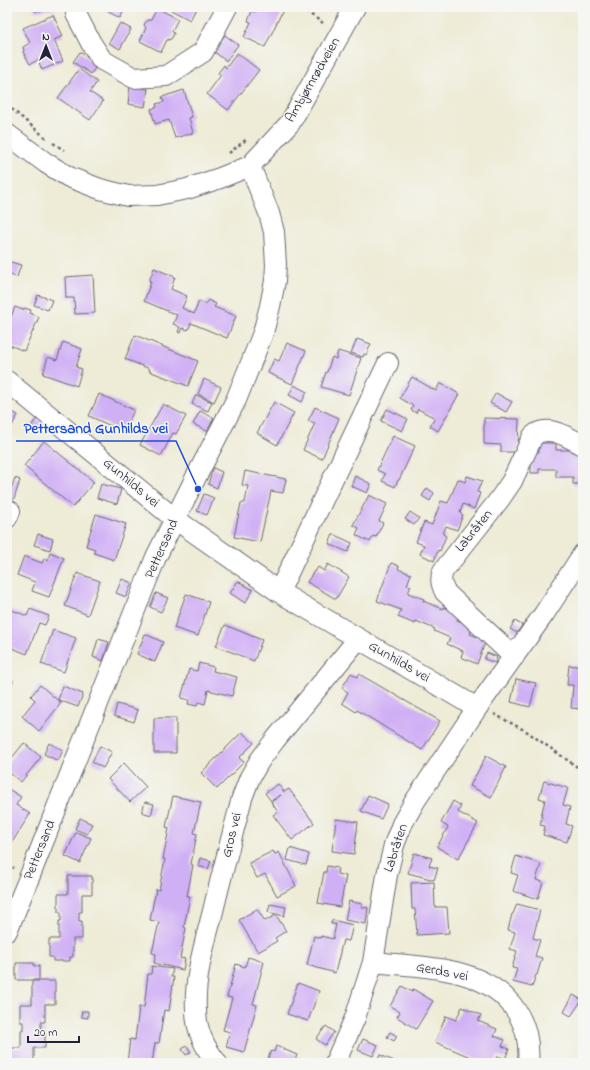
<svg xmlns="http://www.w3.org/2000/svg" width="590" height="1070" font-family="'Indie Flower',sans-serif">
<rect width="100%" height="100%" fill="#f6f6f2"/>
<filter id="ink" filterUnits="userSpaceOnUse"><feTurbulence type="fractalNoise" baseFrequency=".025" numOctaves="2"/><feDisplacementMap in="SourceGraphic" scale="8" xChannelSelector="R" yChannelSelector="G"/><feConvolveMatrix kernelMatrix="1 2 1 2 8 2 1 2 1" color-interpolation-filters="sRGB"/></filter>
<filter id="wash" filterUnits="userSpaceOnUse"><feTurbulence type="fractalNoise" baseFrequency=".012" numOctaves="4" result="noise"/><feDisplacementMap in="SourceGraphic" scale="16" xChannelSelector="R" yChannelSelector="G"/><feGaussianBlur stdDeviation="0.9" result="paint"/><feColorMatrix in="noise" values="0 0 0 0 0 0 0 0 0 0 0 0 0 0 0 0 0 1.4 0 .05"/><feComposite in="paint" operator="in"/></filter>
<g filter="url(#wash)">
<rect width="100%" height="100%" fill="#eeebd6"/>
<g id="blocks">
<path fill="#d0b0f5" d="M34,7H56L57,9L35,11Z
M99,7H126L120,18Z
M173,7H197L190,20L171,10Z
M259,7H277L283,10L265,47L244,37L251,22L248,21L252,11L256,12Z
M157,8L178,19L172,31L173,32L174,34L171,39L167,40L161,52L140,41L146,28L144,25L147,20H151Z
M53,15L63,36L54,40L63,61L42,70L38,60L30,64L23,52L24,51L23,47L30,43L23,28Z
M120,23L131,29L120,49L109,43Z
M225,35L238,45L226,61L213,51Z
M80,52L97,65L91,74L73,62Z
M237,53L259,70L228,110L207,94L221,75L218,73L224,65L226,68Z
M79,69L97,82L90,92L103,101L90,120L58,98Z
M130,86L148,89L145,107L128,104Z
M184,90L192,117L189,118L193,133L175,138L169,120L155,124L151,109L157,107L156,104L164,102L162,97Z
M7,261L21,265L17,277L7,274Z
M154,268L175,277L171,289L187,296L182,308L194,314L199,301L206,304L208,300L216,304L214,307L236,316L227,338L191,323L188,330L182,328L180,333L178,332L180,327L173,324L177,315L144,301L151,282L149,281Z
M93,275L95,313L75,314L74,298H66L65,277Z
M38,295L52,300L48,310L34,305Z
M15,307L23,310L24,308L31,310L30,313L39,317L24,351L7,344V326Z
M135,335L198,361L188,386L149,371L150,369L125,359Z
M357,339L371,344L366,355L364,354L363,357L351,353Z
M63,342L82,349L76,367L82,369L77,386L43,374L48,357L57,360Z
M287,343L306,351L292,384L268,373L274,359L279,361Z
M338,351L361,358L349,395L321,387L326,372H327L332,357L336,359Z
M412,377L436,391L440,383L459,394L438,431L430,426L435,418L418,409L416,413L411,410L413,406L400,398Z
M204,379L221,387L214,402L198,394Z
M294,385L307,392L302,402L289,395Z
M496,393L512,402L506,412L490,403Z
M99,394L134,410L124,432L89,416Z
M196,395L212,402L208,411L192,404Z
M274,402L294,413L277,445L257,433Z
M163,404L186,416L176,434L173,433L161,456L140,445Z
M315,407L339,418L322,459L303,450L315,423L308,421Z
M7,409L18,415L8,432H7Z
M387,409L408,419L402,431L381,421Z
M200,411L214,418L207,431L193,424Z
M484,418L519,419L518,452H501V445L484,444Z
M36,419L43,423L38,432L31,427Z
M393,436L415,446L399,480H398L395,487L382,481L385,474L377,470Z
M44,441L94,482L73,507L24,466Z
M539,443H556V450H573V452H583V484H573V477H556V469H539V473H531V452H539Z
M213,468L222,472L217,488L208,484Z
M245,471L286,479L283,493L271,491L260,542L234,537L241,503H245L248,486L242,485Z
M355,476L371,484L367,493L351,486Z
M467,476L482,481L477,492L480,493L474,509L463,504L460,513L463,515L457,530L446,526L443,534L446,536L440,551L438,550L434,561L420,554L424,545L416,542L424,522L432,525L441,501L448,503L458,479L465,482Z
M15,478L20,480L14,499L8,497Z
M101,484L121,489L117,504L97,498Z
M427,488L434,493L430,501L422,496Z
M204,494L214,498L207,515L197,511Z
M369,495L387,504L379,521L383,523L376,537L373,536L370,542L356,535L359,528L353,525Z
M410,512L419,518L414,525L405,519Z
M96,514L126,524L114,560L94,553L95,549L86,546Z
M38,534L53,539L50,550L34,545Z
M333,534L352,543L348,552L329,544Z
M50,552L64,558L49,597L32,591L35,582L17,575L24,556L42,563L44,559L48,560Z
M391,563L399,566L398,569L411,574L407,585L411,586L408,593L424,599L423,601L443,609V607L460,613L457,620L473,626L470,634L486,640L477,664L461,657L463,651L447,644L450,638L434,631L435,629L416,621L415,624L398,617L401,610L377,601Z
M328,564L349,577L336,599L307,582L314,571L315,572L318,567L324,571Z
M77,573L100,581L88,615L65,606Z
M122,579L132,583L126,597L116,593Z
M238,581L253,590L245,603L230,593Z
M156,593L168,598L161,612L150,607Z
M186,594L209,602L198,636L174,628Z
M7,608L27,616L30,609L49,616L45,625L39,623L27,654L7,646V642L11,632L7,630Z
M515,621L522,625L517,633L510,629Z
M225,625L262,640L254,661L216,646Z
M53,630L76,638L64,672L41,664Z
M145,634L163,642L155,662L137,654Z
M98,639L109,642L103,661L93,657Z
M487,653L497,657L495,663L484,659Z
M199,663L214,667L213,671L237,677L232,696L208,690L205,704L198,702L197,706L188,704L189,700L181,698L189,669L197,671Z
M569,665L583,667V717H580V709L571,708L573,685H567Z
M351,673L357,677L359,674L440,721L422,750L357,710L356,712L342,703L348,692L342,688Z
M7,678L13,681L7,696Z
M516,679L536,683L530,707L511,702Z
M40,685L61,703L39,731L22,716L35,700L31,696Z
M63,686L83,694L78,707L58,700Z
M117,704L138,710L134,722L114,716Z
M154,718H176V753H154Z
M242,732L254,743L239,758L244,762L217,789L201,773Z
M24,743L41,757L21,782L7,771V764Z
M49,743L63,750L58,761L44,754Z
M100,746L112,752L103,768L92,762Z
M486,756L506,767L491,797L470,786Z
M124,763L146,787L130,802L108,779Z
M544,781L568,788L563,805L570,807L566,824L572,826L567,842L543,835L545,826L540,825L542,817L541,816L545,800L539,798Z
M278,784L284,792L289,789L314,823L292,840L273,815L278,812L271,802L281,795L271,801L265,793Z
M7,788L21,797L16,805L30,814L11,844L7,841Z
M368,795L388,804L381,819L361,811Z
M173,796L201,802L194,833L197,834L191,864L193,865L187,896H190L184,927L186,928L180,958L185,959L183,970L154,963L156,954L152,953L159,922L150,920L156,889L159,890L165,859H163L169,828L166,827Z
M453,801L461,806L458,812L478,823L458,859L437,847L448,827L441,823Z
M145,802L154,804L151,815L142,812Z
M80,818L92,824L87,834L75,829Z
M336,819L358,822L354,854L332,851Z
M76,832L91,838L80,863L65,856Z
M290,848L309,854L306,865L287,860Z
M273,851L275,854L279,852L296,886L277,896L265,874L257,878L249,863Z
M414,853L432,858L429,866L438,868L434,880L408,873Z
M516,856L541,864L536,880L543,882L538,899L513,891L518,875L511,873Z
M200,858L211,861L208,869L198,866Z
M327,866L338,868L337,874L346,876L340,907L318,903L324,872H326Z
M68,876H92V894H82V912H79V921H82V939H73V957H70V961H53V957H49V939H59V921H61V912H58V894H68Z
M434,882L435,907H447L449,933L417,935L415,909H412L411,883Z
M349,901L362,904V907L368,908L366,924L345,920Z
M270,904L286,907L284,916L268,912Z
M517,904L540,910L533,938L540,940L535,956L542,958L537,975H536L532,987L513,982L517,969L512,968L517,951L510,949L515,932L508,930L512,914H513Z
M257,909L265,921L276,915L286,931L275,938L277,941L258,952L239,920Z
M332,920L353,925L349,941L343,940L335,973L307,965L314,936L321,938V936L333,939L336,924H331Z
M248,957L264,962L253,1004L257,1005L244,1052L226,1047L230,1032L223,1030L232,998L227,997L236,964L245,967Z
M16,963H34V966H39V980H16Z
M152,966L173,969L171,977H174L169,1011L164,1010L159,1043H155L152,1063H127L130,1039L135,1040L139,1007H144L148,974H151Z
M32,981H55V1004H45V1022H41V1030H45V1048H34V1063H10V1048H21V1030H23V1022H20V1004H32Z
M298,983L319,991L308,1021L287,1014Z
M402,986L412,992L413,989L433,1001L416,1029L397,1017L400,1012L390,1006Z
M573,995L582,1000L571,1016L564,1012Z
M462,1007L481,1015L478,1021L497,1029L494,1036L505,1040L502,1046L509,1049L505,1059L498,1056L495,1063H484L435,1042L446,1016L456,1020Z
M82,1011H88V1018L81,1017Z
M326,1026L334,1032L325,1045L316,1039Z
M390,1032L397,1036L394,1041L387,1037Z
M363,1039L378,1045L373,1056L358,1050Z
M187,1046L191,1052L186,1055L182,1049Z
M276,1046L297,1055L294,1063H266L271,1051L274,1052Z
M380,1055L394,1061V1063H366L368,1058L377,1062Z"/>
</g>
</g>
<g filter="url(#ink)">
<use href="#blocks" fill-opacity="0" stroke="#696871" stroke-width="1"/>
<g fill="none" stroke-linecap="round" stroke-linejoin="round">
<g stroke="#696871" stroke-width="22">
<path id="minor" d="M76,7V14L91,43L102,60L134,78L166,76L203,52L227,7
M7,134L46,163L69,177L100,189L128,196L157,195L187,189L220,178L250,166L290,123L355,7
M7,381L175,519L279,592L477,708
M7,518L10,511
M279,592L388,363
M514,657L445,592C441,584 440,579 443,571L499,500L512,481L533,436C548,423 569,438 583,445
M7,931L31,873L156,557L196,477L236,400L263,333L270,306L275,281L276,265L274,232L269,213L250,166
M373,962C420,967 480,965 512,1005C525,1022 530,1042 528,1063
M217,1063C205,1048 196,1029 196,1010C194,977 205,943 213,911C222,873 232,836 242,798L250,777L260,760L275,740L358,639
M335,1063L355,1018L373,962L387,875L394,845L402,824L415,801L477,708L544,614L583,554"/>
</g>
<path stroke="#696871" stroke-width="2.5" stroke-dasharray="3 3" stroke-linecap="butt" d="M302,7L307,12L323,23
M7,105L46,138
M53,143L64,150
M229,153L247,139
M494,714L526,731L583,771
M7,865L14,868"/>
<use href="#minor" stroke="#fff" stroke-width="20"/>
</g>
</g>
<g text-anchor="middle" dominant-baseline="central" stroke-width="3" stroke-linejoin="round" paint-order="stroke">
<g font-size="14" fill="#22223b" stroke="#f6f6f2">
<text transform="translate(313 80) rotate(-60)">Ambjørnrødveien</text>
<text transform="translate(131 483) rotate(40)">Gunhilds vei</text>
<text transform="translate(474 531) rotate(-51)">Labråten</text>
<text transform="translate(162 549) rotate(-66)">Pettersand</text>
<text transform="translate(399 662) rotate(30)">Gunhilds vei</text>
<text transform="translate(232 835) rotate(-76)">Gros vei</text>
<text transform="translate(396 848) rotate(-72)">Labråten</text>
<text transform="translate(40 850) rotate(-68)">Pettersand</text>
<text transform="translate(442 972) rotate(11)">Gerds vei</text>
</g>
</g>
<path fill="none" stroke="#1d4ed8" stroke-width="1.5" d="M198 489L176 441H16"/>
<circle fill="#1d4ed8" stroke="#f6f6f2" stroke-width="1.5" cx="198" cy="489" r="4"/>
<g font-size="15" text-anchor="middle" font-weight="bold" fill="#1d4ed8" stroke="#f6f6f2" stroke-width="3" stroke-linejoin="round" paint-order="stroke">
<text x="96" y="433">Pettersand Gunhilds vei</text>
</g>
<rect width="590" height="1070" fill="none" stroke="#f6f6f2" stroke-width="24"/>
<g transform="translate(46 46)" stroke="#f6f6f2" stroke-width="3" paint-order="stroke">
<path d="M0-3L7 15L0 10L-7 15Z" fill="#22223b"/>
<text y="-6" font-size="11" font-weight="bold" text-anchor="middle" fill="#22223b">N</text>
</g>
<path d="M28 1036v6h51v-6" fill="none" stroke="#22223b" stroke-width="2"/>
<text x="34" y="1036" font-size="12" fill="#22223b" stroke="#f6f6f2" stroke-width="3" paint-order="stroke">20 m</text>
</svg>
